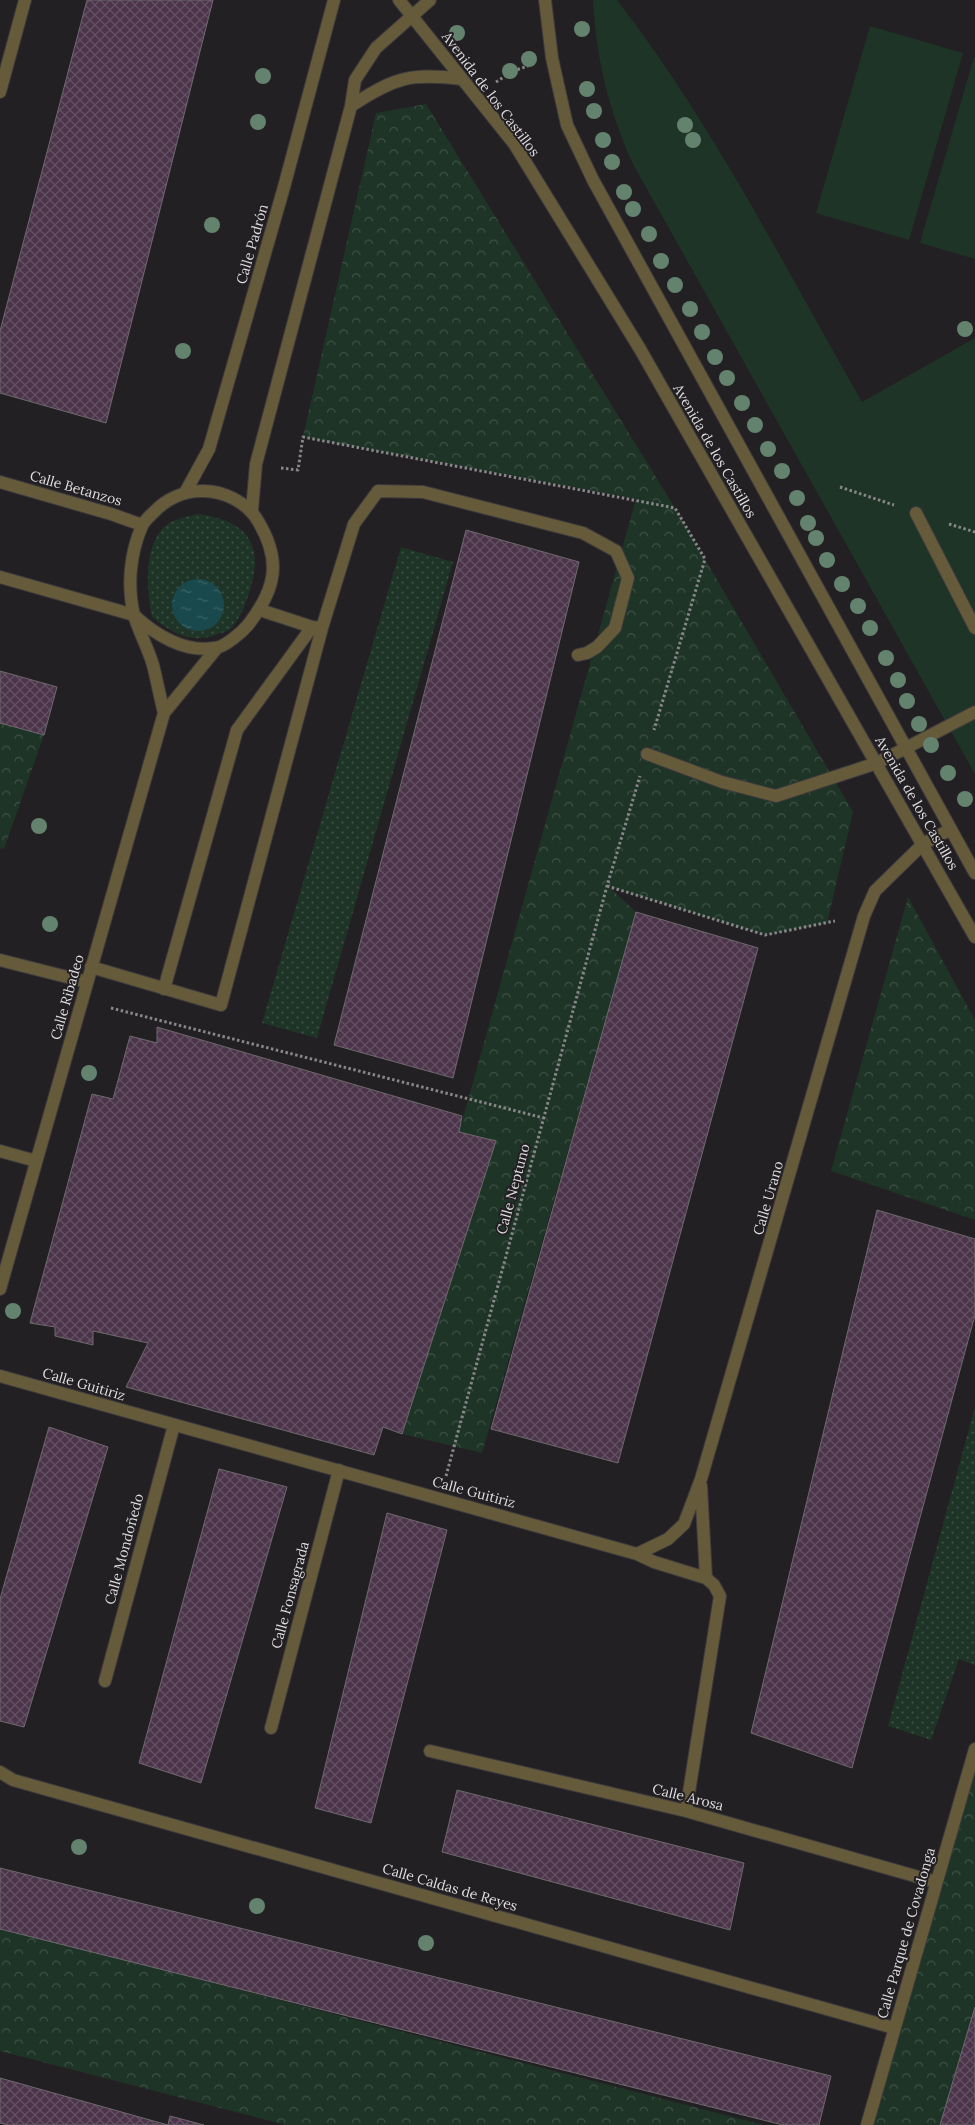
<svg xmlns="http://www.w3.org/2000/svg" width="975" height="2125" font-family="Lora,serif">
<defs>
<pattern id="park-crowns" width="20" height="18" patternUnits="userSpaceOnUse" patternTransform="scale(1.25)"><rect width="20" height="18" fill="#1e3427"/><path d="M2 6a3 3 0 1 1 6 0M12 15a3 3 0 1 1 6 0" fill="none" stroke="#3e5146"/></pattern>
<pattern id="garden-dots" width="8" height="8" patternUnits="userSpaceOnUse" patternTransform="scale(1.25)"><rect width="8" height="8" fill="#1e3427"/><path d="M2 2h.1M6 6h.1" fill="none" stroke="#3e5146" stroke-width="1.8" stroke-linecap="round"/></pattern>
<pattern id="water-ripples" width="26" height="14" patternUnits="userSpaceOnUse" patternTransform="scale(1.25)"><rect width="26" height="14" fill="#1a494d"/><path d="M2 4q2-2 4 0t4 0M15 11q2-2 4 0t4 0" fill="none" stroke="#3b6366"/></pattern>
<pattern id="building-cross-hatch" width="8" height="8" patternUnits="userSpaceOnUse" patternTransform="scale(1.25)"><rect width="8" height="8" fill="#4c344a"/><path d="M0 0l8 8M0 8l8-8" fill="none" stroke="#655164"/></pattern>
</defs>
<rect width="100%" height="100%" fill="#232023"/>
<path fill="#1e3427" d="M593,0H617C713,124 784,266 862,402L975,338V774L634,166C609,113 596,58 593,0Z
M870,26L963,53L909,240L816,213Z
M974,57H975V259L920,243Z"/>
<path fill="url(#park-crowns)" d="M426,104L675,508L853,812L827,923L765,935L609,887L636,912L482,1453L402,1434L496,1141L459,1132L636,499L303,437L376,113Z
M0,723L44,735L4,849L0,848Z
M908,897L975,1020V1220L831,1171Z
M975,1753V2125H869Z
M0,1928L764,2125H286L0,2051Z"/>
<path fill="url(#garden-dots)" d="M198,514C216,517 241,522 250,541C258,557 255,574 250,590C246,603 240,621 229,630C226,632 221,633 218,634C193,645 171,633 152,617C147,592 143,551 162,529C171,519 185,517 198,514Z
M401,547L453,562L317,1038L262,1023Z
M975,1407V1665L959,1659L931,1740L888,1726Z"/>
<path fill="url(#water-ripples)" d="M172 605a26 26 0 1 1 52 0a26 26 0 1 1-52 0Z"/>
<path fill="url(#building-cross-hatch)" stroke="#6e6a6e" d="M87,0H213L106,423L0,393V331Z
M466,530L579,562L453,1078L334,1045Z
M0,671L57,687L44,735L0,723Z
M636,912L758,948L618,1463L491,1429Z
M157,1027L462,1116L459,1132L496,1141L402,1434L383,1427L374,1455L126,1387L148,1343L93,1331V1345L55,1336V1327L30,1323L92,1094L113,1099L130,1036L157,1043Z
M877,1210L975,1239V1315L852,1768L751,1733Z
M49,1427L108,1447L24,1727L0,1721V1599Z
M219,1469L287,1487L201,1783L139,1763Z
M387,1513L447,1530L371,1823L315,1808Z
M457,1790L744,1863L730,1930L442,1852Z
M0,1868L831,2076L819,2125H783L0,1929Z
M975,2007V2125H940Z
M0,2078L168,2125L170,2116L204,2125H8L0,2123Z"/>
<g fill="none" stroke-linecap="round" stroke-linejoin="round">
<g stroke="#3d3a3d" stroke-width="14">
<path id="service" d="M260,610L312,627
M322,628L354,524L378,491L423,492L583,533L616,551L628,578L615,628L597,647L587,653L578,655
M91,967L221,1005L322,628L312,627L237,730L164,989"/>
</g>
<g stroke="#3d3a3d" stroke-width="14">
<path id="pedestrian" d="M916,513L975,628
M647,754L722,782L776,796L877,763L975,712"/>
</g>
<g stroke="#3d3a3d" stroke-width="14">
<path id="minor" d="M0,92L25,0
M351,106C395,77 410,73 462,79
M0,482L111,514L142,525
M186,491L209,449L284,187L334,0
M252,510L256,464L351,106L355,80L376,48L430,0
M0,577L134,615C155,635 185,653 215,648C225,647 242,632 248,625C276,589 282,561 258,521C247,502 222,490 201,491C184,491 166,499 154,512C150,516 144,521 142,526C130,553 127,586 134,615C139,632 148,648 153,665C157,681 160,697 164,713
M0,960L87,982
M0,1151L36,1161
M0,1289L164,713L216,649
M0,1376L637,1554L654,1562L706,1578L714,1585L720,1596L686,1811
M701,1486L706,1578
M637,1554L668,1539L684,1524L701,1479L864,916L875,891L923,844
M105,1681L174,1425
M271,1728L339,1470
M430,1751L686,1811L936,1882
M0,1772L13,1780L894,2028
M867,2125L975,1749"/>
</g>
<g stroke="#3d3a3d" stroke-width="14">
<path id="tertiary" d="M399,0L515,145L640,349L975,937
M545,0L552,58L567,125L593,180L975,873
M923,844L951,829"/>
</g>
<path stroke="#888688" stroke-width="3" stroke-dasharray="2.5 2.5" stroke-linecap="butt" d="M496,82L513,71L528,66
M281,468L298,470L303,437L675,508L705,559L654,730
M840,487L894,505
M949,524L975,532
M607,886L765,935L835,921
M111,1008L544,1118
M446,1476L607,886L640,776"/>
<use href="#service" stroke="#655a3a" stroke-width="12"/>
<use href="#pedestrian" stroke="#655a3a" stroke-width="12"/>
<use href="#minor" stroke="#655a3a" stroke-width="12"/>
<use href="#tertiary" stroke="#655a3a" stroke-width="12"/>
</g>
<g fill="#64836f">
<circle cx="582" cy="29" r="8"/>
<circle cx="457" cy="33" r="8"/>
<circle cx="529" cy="59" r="8"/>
<circle cx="510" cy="71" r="8"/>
<circle cx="263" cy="76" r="8"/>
<circle cx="587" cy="89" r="8"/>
<circle cx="594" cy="111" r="8"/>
<circle cx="258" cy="122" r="8"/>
<circle cx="685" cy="125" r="8"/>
<circle cx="603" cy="140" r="8"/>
<circle cx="693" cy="140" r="8"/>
<circle cx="612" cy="162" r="8"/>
<circle cx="624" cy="192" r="8"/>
<circle cx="633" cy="209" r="8"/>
<circle cx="212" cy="225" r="8"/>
<circle cx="649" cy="234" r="8"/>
<circle cx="661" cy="261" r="8"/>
<circle cx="675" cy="285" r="8"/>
<circle cx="690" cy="309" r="8"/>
<circle cx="965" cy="329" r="8"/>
<circle cx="702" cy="332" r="8"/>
<circle cx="183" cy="351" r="8"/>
<circle cx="715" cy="357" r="8"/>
<circle cx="727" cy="378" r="8"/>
<circle cx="742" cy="403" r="8"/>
<circle cx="755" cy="425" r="8"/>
<circle cx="768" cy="449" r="8"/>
<circle cx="782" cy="471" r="8"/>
<circle cx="797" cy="498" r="8"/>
<circle cx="808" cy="523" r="8"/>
<circle cx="816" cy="538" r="8"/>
<circle cx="827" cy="560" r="8"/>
<circle cx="842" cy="584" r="8"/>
<circle cx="858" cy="606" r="8"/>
<circle cx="870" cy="628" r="8"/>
<circle cx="886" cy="658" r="8"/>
<circle cx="898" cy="680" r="8"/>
<circle cx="907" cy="701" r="8"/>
<circle cx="919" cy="724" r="8"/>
<circle cx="931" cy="745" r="8"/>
<circle cx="948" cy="773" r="8"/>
<circle cx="965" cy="799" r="8"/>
<circle cx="39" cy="826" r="8"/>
<circle cx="50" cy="924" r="8"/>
<circle cx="89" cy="1073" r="8"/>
<circle cx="13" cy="1311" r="8"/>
<circle cx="79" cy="1847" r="8"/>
<circle cx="257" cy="1906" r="8"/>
<circle cx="426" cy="1943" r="8"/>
</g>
<g text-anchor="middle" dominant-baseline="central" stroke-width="4" stroke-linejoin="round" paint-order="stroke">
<g font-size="14" fill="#dfdddf" stroke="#232023">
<text transform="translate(491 94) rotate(53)">Avenida de los Castillos</text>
<text transform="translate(252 244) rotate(-74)">Calle Padrón</text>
<text transform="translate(715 451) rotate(60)">Avenida de los Castillos</text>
<text transform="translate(76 488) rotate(16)">Calle Betanzos</text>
<text transform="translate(917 803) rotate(60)">Avenida de los Castillos</text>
<text transform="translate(67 997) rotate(-74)">Calle Ribadeo</text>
<text transform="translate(513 1189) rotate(-75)">Calle Neptuno</text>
<text transform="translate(768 1198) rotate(-74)">Calle Urano</text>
<text transform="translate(84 1384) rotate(16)">Calle Guitiriz</text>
<text transform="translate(474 1492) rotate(15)">Calle Guitiriz</text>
<text transform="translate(124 1549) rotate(-75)">Calle Mondoñedo</text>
<text transform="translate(290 1595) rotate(-75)">Calle Fonsagrada</text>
<text transform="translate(688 1797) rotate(14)">Calle Arosa</text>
<text transform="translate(450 1887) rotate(16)">Calle Caldas de Reyes</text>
<text transform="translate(906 1933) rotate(-74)">Calle Parque de Covadonga</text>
</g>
</g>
</svg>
